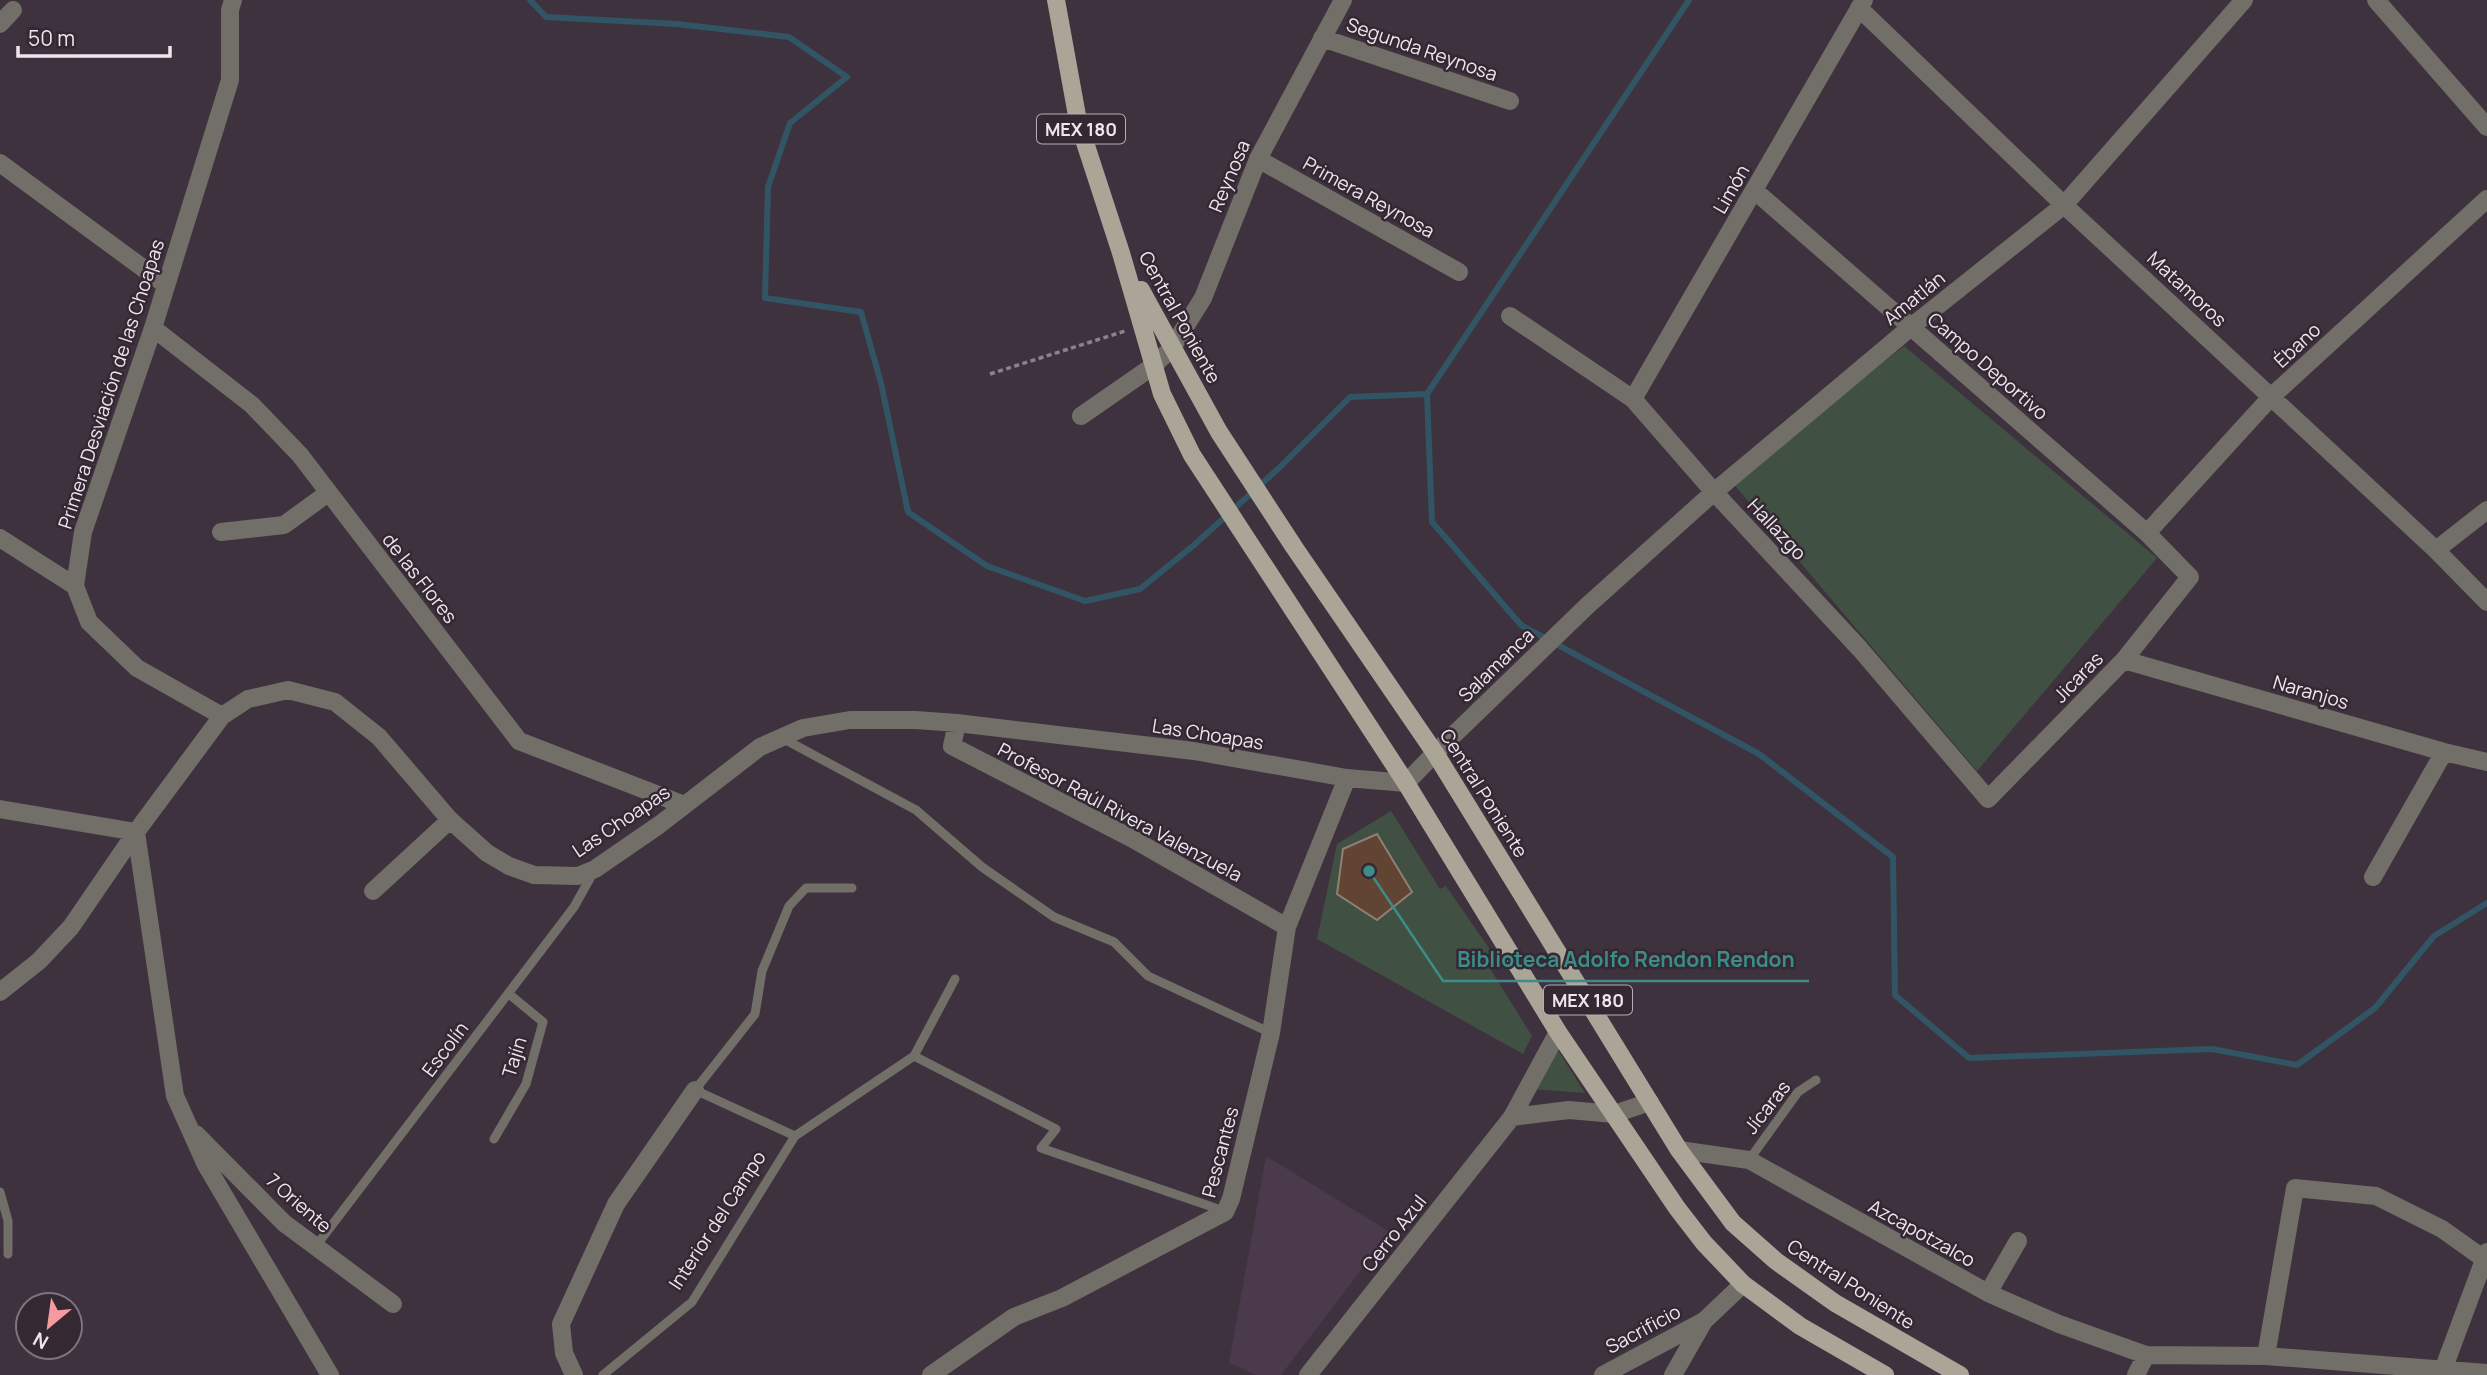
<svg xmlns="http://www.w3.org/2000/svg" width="2487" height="1375" font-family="Manrope,sans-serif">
<rect width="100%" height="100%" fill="#3e323e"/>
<path fill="#4b3a4b" d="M1266,1156L1390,1232L1281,1375H1256L1229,1363Z"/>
<path fill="#405143" d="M1904,346L2157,558L1977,771L1732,482Z
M1391,811L1440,889L1446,886L1495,957L1486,962L1532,1036L1523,1054L1317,939L1337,844Z
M1558,1050L1585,1093L1532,1089Z"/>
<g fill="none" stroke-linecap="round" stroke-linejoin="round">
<path stroke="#325566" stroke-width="6" d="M530,0L546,17L677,24L789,37L847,77L790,123L768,187L765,298L861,312L881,383L908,512L987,566L1085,601L1140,589L1194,545L1279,468L1350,397L1427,394
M1689,0L1427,394L1432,522L1521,625L1759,754L1893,857L1895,995L1969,1058L2212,1049L2297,1065L2375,1008L2434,936L2487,903"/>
</g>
<path fill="#614432" stroke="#907f75" stroke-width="2" d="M1377,834L1412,892L1377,920L1337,894L1343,849Z"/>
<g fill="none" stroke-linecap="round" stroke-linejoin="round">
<path stroke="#8c828c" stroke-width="3.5" stroke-dasharray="5 3.5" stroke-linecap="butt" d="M990,374L1125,331"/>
<path stroke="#716f67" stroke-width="9" d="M782,738L916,810L982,867L1054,917L1114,942L1148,976L1271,1033
M914,1056L1056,1129L1041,1148L1224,1211
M795,1136L695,1090L755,1014L762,971L789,906L806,888H852
M494,1139L526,1084L543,1022L509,994
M1749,1160L1798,1092L1816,1080
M0,1192L8,1221V1254
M316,1246L574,907L593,873
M603,1375L692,1302L795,1136L914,1056L955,979"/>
<path stroke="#716f67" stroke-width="18" d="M1859,8L2064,205L2436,550L2487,602
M0,24L13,10
M1322,38L1510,101
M1258,159L1459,272
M0,163L166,285
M1510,316L1633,399L1714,492L1860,649L1988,799L2124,660L2190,577L2147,533L1754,190
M153,328L252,405L300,455L519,741L684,805
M1633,399L1864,0
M1081,416L1153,366L1172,348L1203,298L1258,159L1343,0
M221,532L284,525L328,493
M2147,533L2272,396L2487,199
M0,538L75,586
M2436,550L2487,510
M2124,660L2444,752L2487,762
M222,716L137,668L89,622L75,586L83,532L153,328L230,80V10L233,0
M957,723L952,746L1131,838L1287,927
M0,809L136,832L175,1096L206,1165L330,1375
M2373,877L2444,752
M373,891L450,820
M0,992L39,961L71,927L136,832L222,716L248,699L288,690L335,702L379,737L450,820L487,853L509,866L534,875L578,876L595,869L659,825L760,747L803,728L850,720H915L957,723L1194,751L1347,778L1406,783L1435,753L1587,606L1714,492L1911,327L2064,205L2244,0
M1512,1117L1569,1110L1614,1114L1650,1102
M196,1134L284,1223L393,1304
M1679,1150L1749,1160L1988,1293L2059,1324L2146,1355L2266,1356L2487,1373
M1988,1293L2018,1241
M2266,1356L2295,1188L2376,1196L2442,1229L2484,1259
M2443,1370L2487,1252
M574,1375L564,1353L561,1324L616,1204L695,1090
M931,1375L1014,1317L1062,1298L1225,1212L1231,1199L1271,1033L1287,927L1347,778
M1308,1375L1512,1117L1558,1032
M1603,1375L1704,1321
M1673,1375L1704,1321L1743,1284
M2136,1375L2146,1355"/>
<path stroke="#716f67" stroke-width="18" d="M2376,0L2487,127"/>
<path stroke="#aaa596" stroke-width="18" d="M1056,0L1078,121L1121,253L1162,394L1192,455L1406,783L1558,1032L1677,1208L1704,1243L1743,1284L1800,1326L1885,1375
M1141,290L1219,432L1294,547L1435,753L1679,1150L1733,1223L1776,1261L1835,1303L1960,1375"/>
</g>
<g text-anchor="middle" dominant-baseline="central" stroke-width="5" stroke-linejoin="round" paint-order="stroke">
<g fill="#342833" stroke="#b6adb6" stroke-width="2">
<rect x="1037" y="114.5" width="88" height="29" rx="5"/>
<rect x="1544" y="985.5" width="88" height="29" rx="5"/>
</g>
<g font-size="18" font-weight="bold" fill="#eee6ee">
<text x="1081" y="129">MEX 180</text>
<text x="1588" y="1000">MEX 180</text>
</g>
<g font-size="19" fill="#eee6ee" stroke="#342833">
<text transform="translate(1422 49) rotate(19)">Segunda Reynosa</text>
<text transform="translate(1229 176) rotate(-67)">Reynosa</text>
<text transform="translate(1731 189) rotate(-60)">Limón</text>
<text transform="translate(1369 197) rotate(29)">Primera Reynosa</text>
<text transform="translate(2187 289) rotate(43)">Matamoros</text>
<text transform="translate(1914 298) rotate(-39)">Amatlán</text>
<text transform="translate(1180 317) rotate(61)">Central Poniente</text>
<text transform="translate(2297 345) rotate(-43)">Ébano</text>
<text transform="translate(1988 366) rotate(41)">Campo Deportivo</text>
<text transform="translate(111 384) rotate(-72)">Primera Desviación de las Choapas</text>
<text transform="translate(1777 529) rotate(47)">Hallazgo</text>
<text transform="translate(420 578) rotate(52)">de las Flores</text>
<text transform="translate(1496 665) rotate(-44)">Salamanca</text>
<text transform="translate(2078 677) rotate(-46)">Jicaras</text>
<text transform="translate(2311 692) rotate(16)">Naranjos</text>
<text transform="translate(1208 734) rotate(9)">Las Choapas</text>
<text transform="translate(1484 793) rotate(58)">Central Poniente</text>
<text transform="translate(1120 812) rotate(28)">Profesor Raúl Rivera Valenzuela</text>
<text transform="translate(621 821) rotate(-34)">Las Choapas</text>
<text transform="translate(445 1049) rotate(-53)">Escolín</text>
<text transform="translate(514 1057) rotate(-73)">Tajín</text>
<text transform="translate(1767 1107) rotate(-52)">Jícaras</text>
<text transform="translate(1220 1152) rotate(-75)">Pescantes</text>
<text transform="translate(299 1203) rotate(41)">7 Oriente</text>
<text transform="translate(717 1220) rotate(-57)">Interior del Campo</text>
<text transform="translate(1394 1233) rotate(-52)">Cerro Azul</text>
<text transform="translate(1922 1233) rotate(29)">Azcapotzalco</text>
<text transform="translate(1851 1284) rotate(33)">Central Poniente</text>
<text transform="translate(1643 1329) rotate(-28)">Sacrificio</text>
</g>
</g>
<path fill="none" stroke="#3c8c88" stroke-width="2.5" d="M1369 871L1443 981H1809"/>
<circle fill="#3c8c88" stroke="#342833" stroke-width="2.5" cx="1369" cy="871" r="7"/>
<g font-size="21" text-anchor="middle" font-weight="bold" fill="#3c8c88" stroke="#342833" stroke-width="5" stroke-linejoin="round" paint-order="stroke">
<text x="1626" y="967">Biblioteca Adolfo Rendon Rendon</text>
</g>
<g transform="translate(49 1326) rotate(209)"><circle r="33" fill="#342833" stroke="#7e747e" stroke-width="2"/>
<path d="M0-5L12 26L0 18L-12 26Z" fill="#f49b9f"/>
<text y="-10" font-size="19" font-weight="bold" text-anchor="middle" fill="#eee6ee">N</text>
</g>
<path d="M18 46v10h152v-10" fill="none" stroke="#eee6ee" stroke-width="3.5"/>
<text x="28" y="46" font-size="21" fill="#eee6ee" stroke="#342833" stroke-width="5" paint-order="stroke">50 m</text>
</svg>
